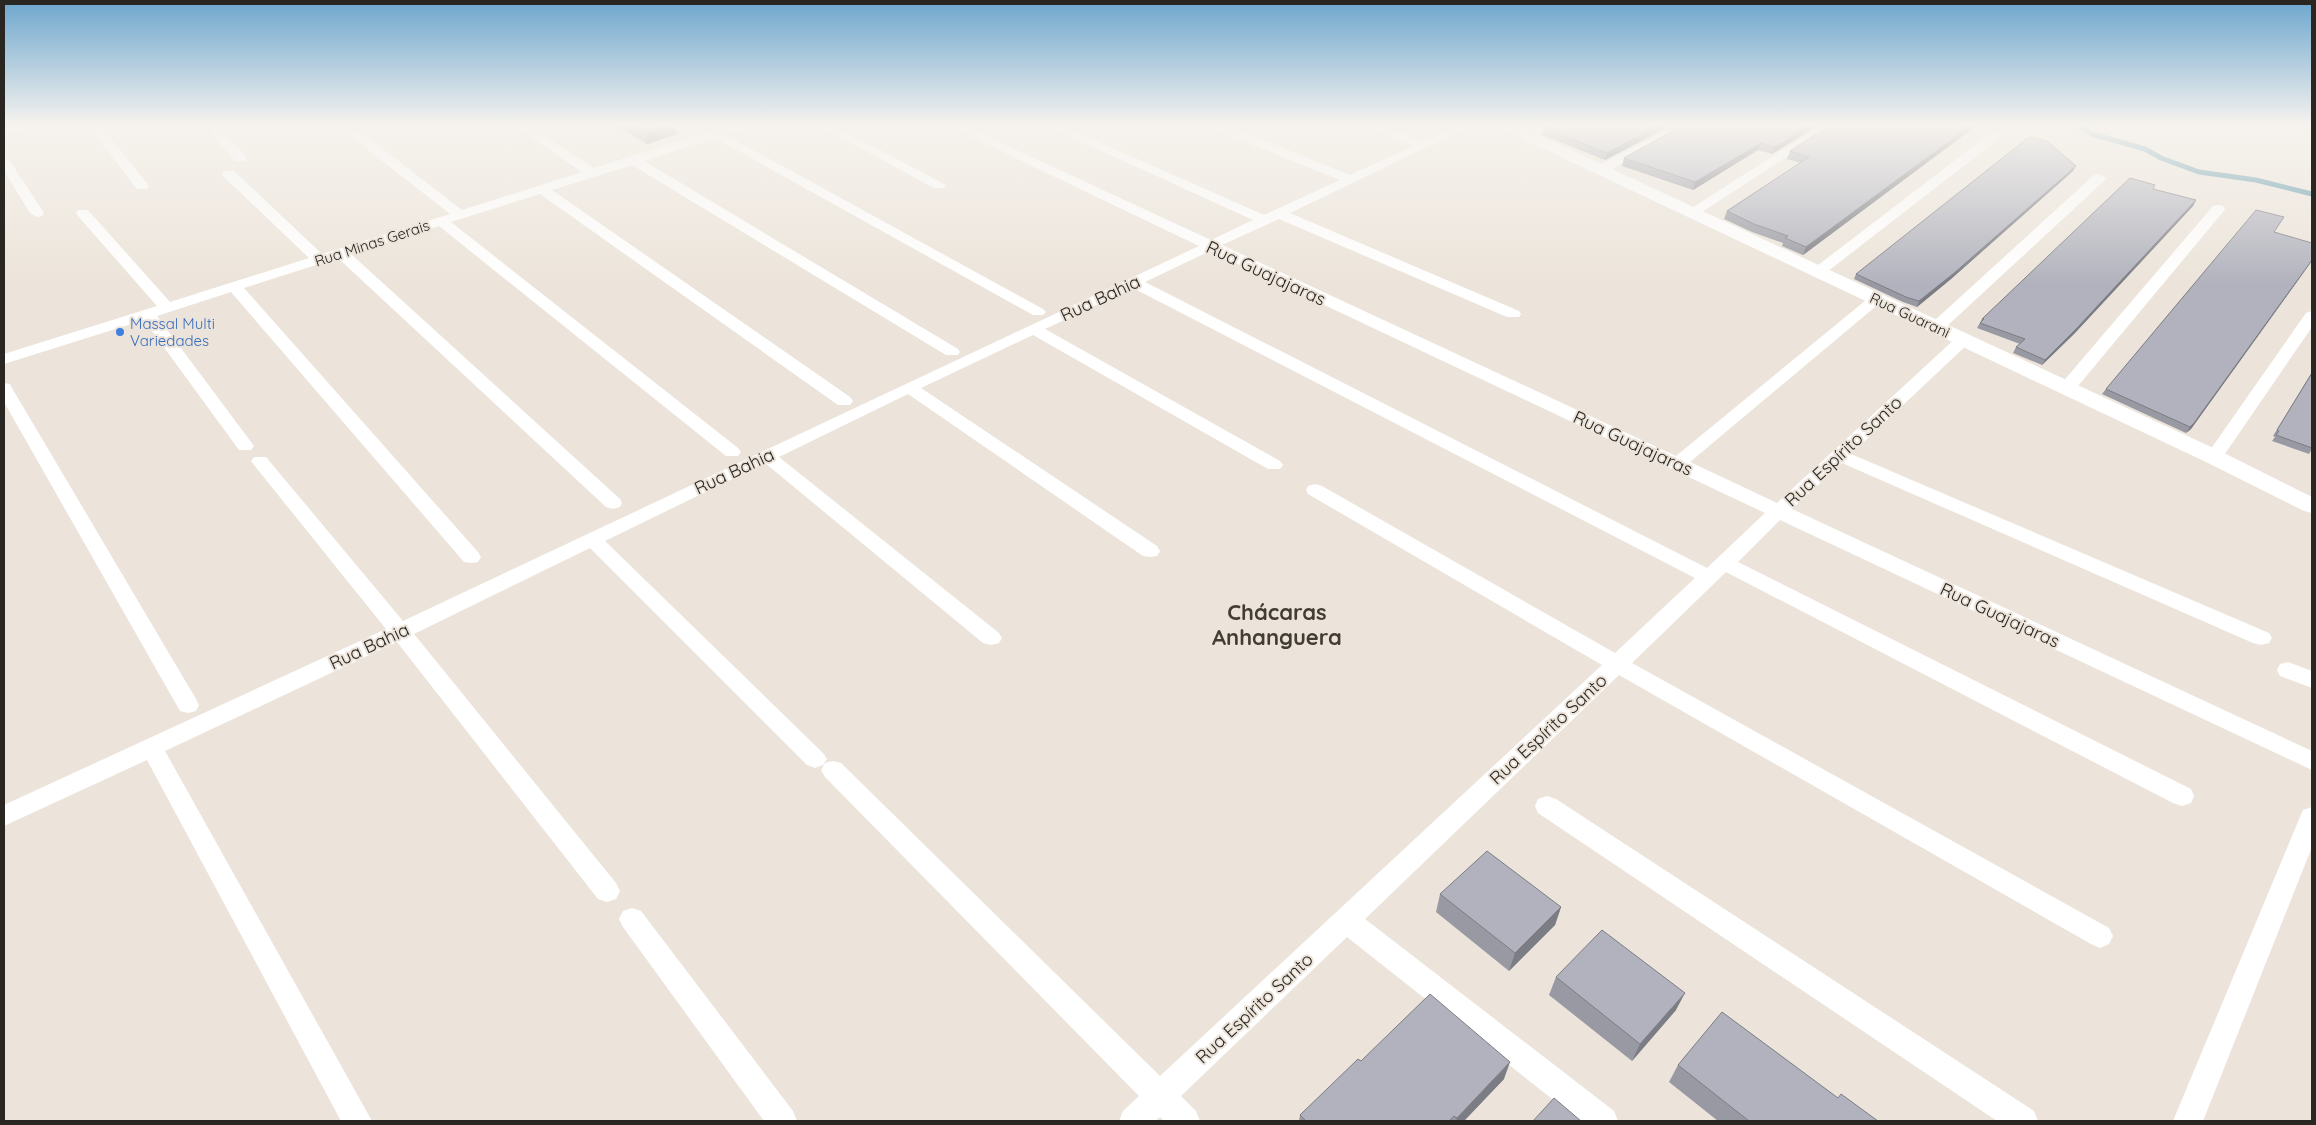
<svg xmlns="http://www.w3.org/2000/svg" width="2316" height="1125" font-family="Quicksand,sans-serif">
<rect width="100%" height="100%" fill="#ece4da"/>
<g fill="none" stroke-linecap="round" stroke-linejoin="round">
<path stroke="#5492a7" stroke-width="5" d="M2080,126L2092,134L2145,149L2161,158L2199,172L2256,180L2312,194"/>
<path fill="#fff" fill-rule="evenodd" d="M10,126H32L30,129L4,135V127Z
M89,126H101L147,183L149,186L147,189H137Z
M205,126H218L245,155L246,158L245,161H235Z
M515,126H529L594,168L689,138L671,126H686L701,135L728,126H747L745,129L726,135L1043,309L1046,312L1043,315H1033L715,138L644,161L958,349L960,352L958,355H946L632,165L552,190L850,397L853,401L850,405H838L540,194L451,222L738,448L741,452L738,456H726L439,226L351,254L620,499L622,503L620,507L613,509L606,507L338,258L244,288L478,552L481,557L478,562L471,563L464,562L231,292L157,316L251,442L254,446L251,450H239L144,320L4,364V354L157,306L78,216L76,213L78,210H88L170,302L309,258L224,177L222,174L224,171H234L322,254L450,214L353,138L351,135L353,132H361L462,210L582,172Z
M820,126H835L946,185L944,188H934Z
M949,126H965L1211,240L1253,220L1047,126H1063L1264,215L1340,180L1213,129L1211,126H1228L1350,175L1413,146L1370,129L1368,126H1385L1423,141L1455,126H1471L1290,213L1519,311L1521,314L1519,317H1507L1279,219L1222,245L1676,456L1871,296H1881L1884,299L1881,302L1690,462L1777,503L1958,336H1970L1972,339L1970,342L1851,454L2269,633L2272,638L2269,643L2261,645L2253,643L1842,463L1792,509L2312,751V770L1780,520L1738,562L2191,789L2194,796L2191,803L2182,806L2173,803L1726,572L1632,663L2109,928L2113,936L2109,944L2100,948L2091,944L1619,675L1365,919L1614,1111L1618,1121H1580L1347,937L1181,1096L1196,1111L1200,1121H1164L1160,1117L1155,1121H1119L1123,1111L1139,1096L825,777L821,770L825,763L833,761L841,763L1160,1076L1602,665L1308,494L1306,490L1308,486L1315,484L1322,486L1615,653L1695,578L1133,288L1045,329L1280,461L1283,465L1280,469H1268L1033,335L921,388L1157,546L1160,551L1157,556L1150,557L1143,556L908,394L779,457L999,633L1002,638L999,643L991,645L983,643L765,463L605,541L823,753L827,759L823,765L815,768L807,765L590,548L414,634L616,883L620,891L616,899L607,902L598,899L397,642L165,751L372,1121H341L147,760L4,826V805L386,629L254,465L251,461L254,457H266L403,621L1199,246ZM1210,251L1765,513L1707,568L1145,282Z
M1537,126H1553L1531,139H1523L1521,136Z
M1674,126H1689L1609,171L1598,173L1592,169Z
M1820,126H1834L1696,216H1686L1684,213Z
M1997,130L2001,131L2003,134L2001,137L1823,275H1813L1811,272L1813,269L1993,131Z
M4,157L10,161L44,213L42,216L37,217L30,213L4,171Z
M2099,174L2106,178L2104,181L1946,327L1935,331L1929,329L1927,326L1934,321L2094,175Z
M2218,205L2223,206L2225,209L2223,212L2073,392H2061L2059,388L2061,384L2213,206Z
M2312,311V327L2220,461H2208L2205,457L2208,453L2306,313Z
M4,383L10,384L12,388L196,699L199,705L196,711L188,713L180,711L4,402Z
M2288,662L2312,671V688L2280,676L2277,670L2280,664Z
M1547,796L1556,799L2034,1111L2038,1121H1997L1538,813L1535,806L1538,799Z
M2312,807V847L2203,1121H2173L2300,817L2303,810Z
M632,908L641,911L793,1111L797,1121H764L623,927L619,919L623,911Z"/>
<path fill="#fff" fill-rule="evenodd" d="M1499,126H1519L2222,452L2312,497V513L2304,511L2206,462L1502,129Z"/>
</g>
<path fill="#9899a3" d="M616,126H675L677,134L647,144Z
M1522,126H1534L1529,129Z
M1670,126L1605,160L1542,135L1544,128Z
M1682,126H1817L1772,154L1758,150L1693,190L1622,166L1624,158Z
M1972,129L1803,255L1782,246L1783,243L1752,232L1724,219L1727,211L1801,163L1787,159L1790,151Z
M2073,171L1951,279L1917,307L1903,302L1854,279L1856,274Z
M2153,189L2196,200L2193,206L2074,334L2042,365L2013,353L2016,347L2020,344L1977,328L1982,319Z
M2274,232L2312,261L2191,429L2186,433L2102,394L2106,389Z
M2312,372V449L2309,454L2272,441L2275,437L2273,436Z
M1440,894L1561,907L1555,925L1509,971L1436,912Z
M1556,977L1676,1010L1632,1061L1549,995Z
M1361,1061L1504,1079L1464,1121H1299L1300,1115Z
M1678,1065L1838,1098L1878,1121H1718L1669,1082Z"/>
<path fill="#7c7d84" d="M666,126H675L677,134L647,144L645,134Z
M1658,126H1670L1605,160L1607,153Z
M1808,126H1817L1772,154L1775,147Z
M1970,126H1974L1972,129L1803,255L1806,247Z
M1761,143L1758,150L1693,190L1695,182Z
M2076,166L2073,171L1951,279L1917,307L1919,301Z
M2196,200L2193,206L2074,334L2042,365L2045,360Z
M2312,261L2191,429L2186,433L2190,427Z
M1561,907L1555,925L1509,971L1515,953Z
M1685,993L1676,1010L1632,1061L1640,1044Z
M1510,1062L1504,1079L1464,1121H1456L1457,1118Z"/>
<path fill="#b1b2bd" stroke="#7c7d84" d="M630,126H669L645,134Z
M1546,126H1658L1607,153L1544,128Z
M1682,126H1808L1775,147L1761,143L1695,182L1624,158Z
M1829,126H1970L1806,247L1785,238L1788,236L1754,224L1727,211L1809,157L1790,151Z
M2029,137L2047,141L2076,166L1953,274L1919,301L1906,297L1856,274Z
M2130,178L2155,185L2153,189L2196,200L2077,328L2045,360L2016,347L2025,339L1980,323L1984,319H1982Z
M2256,210L2284,217L2274,232L2312,243V260L2194,423L2190,427L2106,389Z
M2312,373V448L2276,435L2279,431L2277,430Z
M1487,851L1561,907L1515,953L1440,894Z
M1602,930L1685,993L1640,1044L1556,977Z
M1430,994L1510,1062L1457,1118L1454,1116L1449,1121H1306L1300,1115L1358,1059L1361,1061Z
M1722,1012L1838,1098L1841,1094L1878,1121H1749L1678,1065Z
M1554,1098L1581,1121H1533Z"/>
<linearGradient id="sky" x2="0" y2="1"><stop stop-color="#6da6ce"/><stop offset="0.44" stop-color="#f6f3ee"/><stop offset="1" stop-color="#f6f3ee" stop-opacity="0"/></linearGradient>
<rect width="2316" height="284" fill="url(#sky)"/>
<circle fill="#3f7fe0" stroke="#ece4da" stroke-width="2" cx="120" cy="332" r="5"/>
<g text-anchor="middle" dominant-baseline="central" stroke-width="4" stroke-linejoin="round" paint-order="stroke">
<g font-size="15" fill="#2a2723" stroke="#ece4da">
<text transform="translate(372 243) rotate(-18)">Rua Minas Gerais</text>
<text transform="translate(1910 315) rotate(25)">Rua Guarani</text>
</g>
<g font-size="15" fill="#366cbe" stroke="#ece4da" text-anchor="start">
<text x="130" y="323">Massal Multi<tspan x="130" dy="17">Variedades</tspan></text>
</g>
<g font-size="18" fill="#2a2723" stroke="#ece4da">
<text transform="translate(1266 273) rotate(25)">Rua Guajajaras</text>
<text transform="translate(1100 298) rotate(-25)">Rua Bahia</text>
<text transform="translate(1633 443) rotate(25)">Rua Guajajaras</text>
<text transform="translate(1843 451) rotate(-43)">Rua Espírito Santo</text>
<text transform="translate(734 471) rotate(-25)">Rua Bahia</text>
<text transform="translate(2000 615) rotate(25)">Rua Guajajaras</text>
<text transform="translate(369 646) rotate(-25)">Rua Bahia</text>
<text transform="translate(1548 729) rotate(-43)">Rua Espírito Santo</text>
<text transform="translate(1254 1008) rotate(-43)">Rua Espírito Santo</text>
</g>
<g font-size="22" font-weight="bold" fill="#423c34" stroke="#ece4da">
<text x="1277" y="612">Chácaras<tspan x="1277" dy="25">Anhanguera</tspan></text>
</g>
</g>
<rect width="2316" height="1125" fill="none" stroke="#2a2723" stroke-width="10"/>
</svg>
